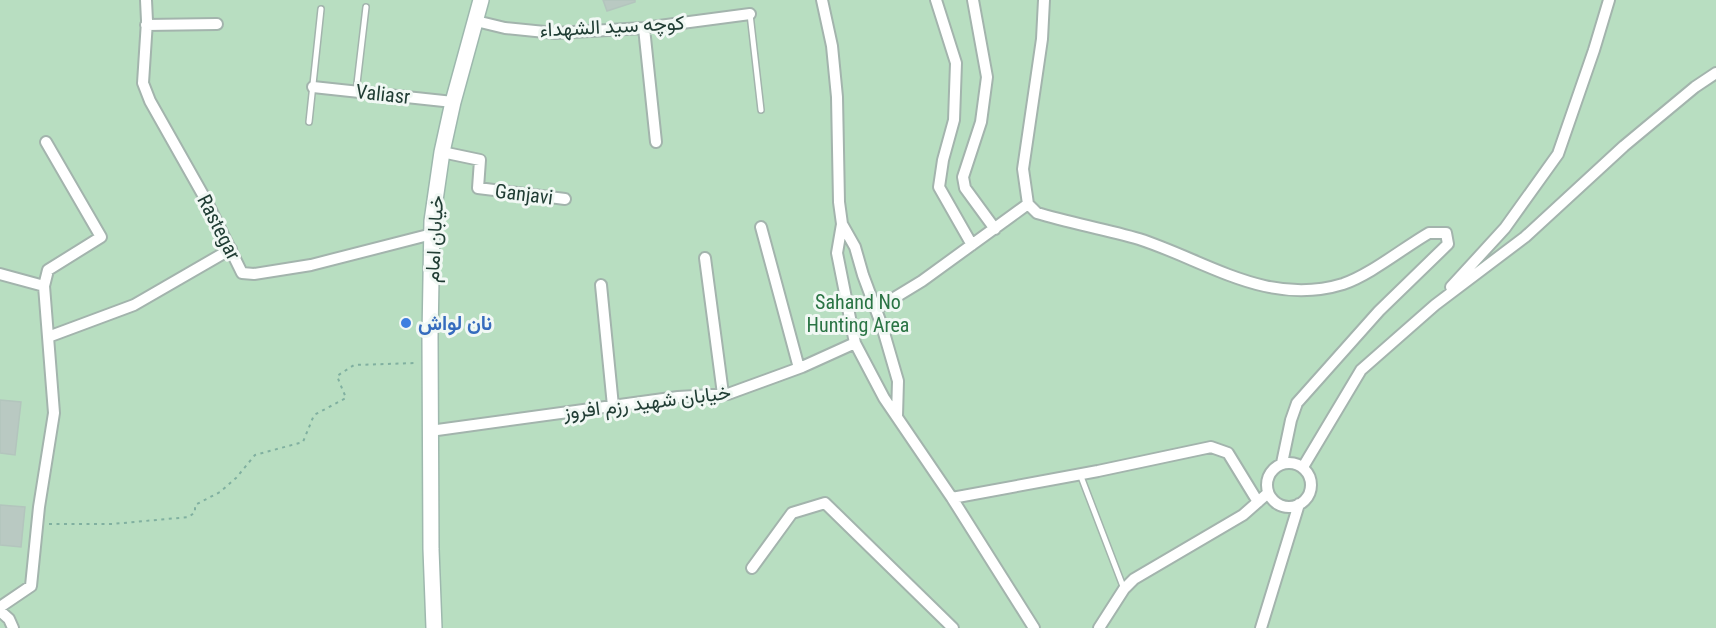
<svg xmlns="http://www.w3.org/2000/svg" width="1716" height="628" font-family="'Roboto Condensed',Vazirmatn,sans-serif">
<rect width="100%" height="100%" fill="#e0ece6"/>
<path fill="#b8dec1" d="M0,0H1716V628H0Z"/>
<path fill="#b9c9c2" stroke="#b3c5bd" stroke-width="1.5" d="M603,0H635V2L607,11Z
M0,400L21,402L15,455L0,453Z
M0,505L25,507L21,547L0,545Z"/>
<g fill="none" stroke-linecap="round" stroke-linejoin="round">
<g stroke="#a3b4ad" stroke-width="8">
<path id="lane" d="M750,14L761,110
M356,92L366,7
M309,122L321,9
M1080,474L1124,589"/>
</g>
<g stroke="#a3b4ad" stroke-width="14">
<path id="street" d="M146,0L147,21L143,83L150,101L207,202L242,273L254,274L311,265L432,234
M822,0L832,46L837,97L839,202L842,224L837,253L855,343L884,398L952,498L1034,628
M936,0L956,63L954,120L943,160L939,187L972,245
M973,0L987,77L981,122L963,177L965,188L995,229
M1044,0L1042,39L1023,169L1028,204L1037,213C1070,223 1105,229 1139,239C1207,261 1268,307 1343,284C1370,275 1403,248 1429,233H1446L1448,244L1379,311L1297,403L1291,420L1282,463
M476,21L505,28L555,33L644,28L750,14
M146,25L217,24
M644,28L656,142
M313,87L453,102
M442,152L480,160L478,188L565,199
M842,224L855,247L863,275L882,326L898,381L897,416
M761,227L799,368
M705,258L723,394
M0,274L44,286
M601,285L613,406
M1451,287L1505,228L1558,154L1594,50L1609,0
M876,309L922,281L1028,204
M48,337L134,305L231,249
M430,431L678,397L728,394L802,367L855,343
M1267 485a22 22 0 1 1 44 0a22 22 0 1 1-44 0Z
M1303,467L1361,370L1435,305L1525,237L1624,146L1695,87L1716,73
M952,498L1098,471L1211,447L1228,453L1258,502
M752,568L792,513L825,503L953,628
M0,607L31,586L39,507L54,413L44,286L48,270L101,237L46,142
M0,611L9,619L13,628
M1099,628L1124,589L1134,579L1243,515L1268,493
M1261,628L1299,504"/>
</g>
<g stroke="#9eb8ae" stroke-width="18">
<path id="secondary" d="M434,628L431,549L430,337L432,221L442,152L453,102L481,0"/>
</g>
<path stroke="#80b0a0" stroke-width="2" stroke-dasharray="3 4.5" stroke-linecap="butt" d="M49,524H112L189,517L195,512V505L220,492L236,478L255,455L303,442L314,415L346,398L337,376L354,365L417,363"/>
<use href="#lane" stroke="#fff" stroke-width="5"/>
<use href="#street" stroke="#fff" stroke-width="10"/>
<use href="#secondary" stroke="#fff" stroke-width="15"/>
</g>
<circle fill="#3f7fe0" stroke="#f1f8f4" stroke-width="2" cx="406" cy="323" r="6"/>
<g text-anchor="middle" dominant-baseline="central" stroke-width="6" stroke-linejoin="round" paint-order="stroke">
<g font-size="20" fill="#203d34" stroke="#f1f8f4">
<text transform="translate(612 26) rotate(-3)">کوچه سید الشهداء</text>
<text transform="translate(383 94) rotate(6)">Valiasr</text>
<text transform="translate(524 194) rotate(7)">Ganjavi</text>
<text transform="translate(219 227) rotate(63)">Rastegar</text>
<text transform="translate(434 239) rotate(-87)">خیابان امام</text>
<text transform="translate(647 402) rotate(-7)">خیابان شهید رزم افروز</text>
</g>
<g font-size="20" fill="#2a7444" stroke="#f1f8f4">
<text x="858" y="302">Sahand No<tspan x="858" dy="23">Hunting Area</tspan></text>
</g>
<g font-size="20" font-weight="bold" fill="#366cbe" stroke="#f1f8f4" text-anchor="start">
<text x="418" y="323">نان لواش</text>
</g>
</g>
</svg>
